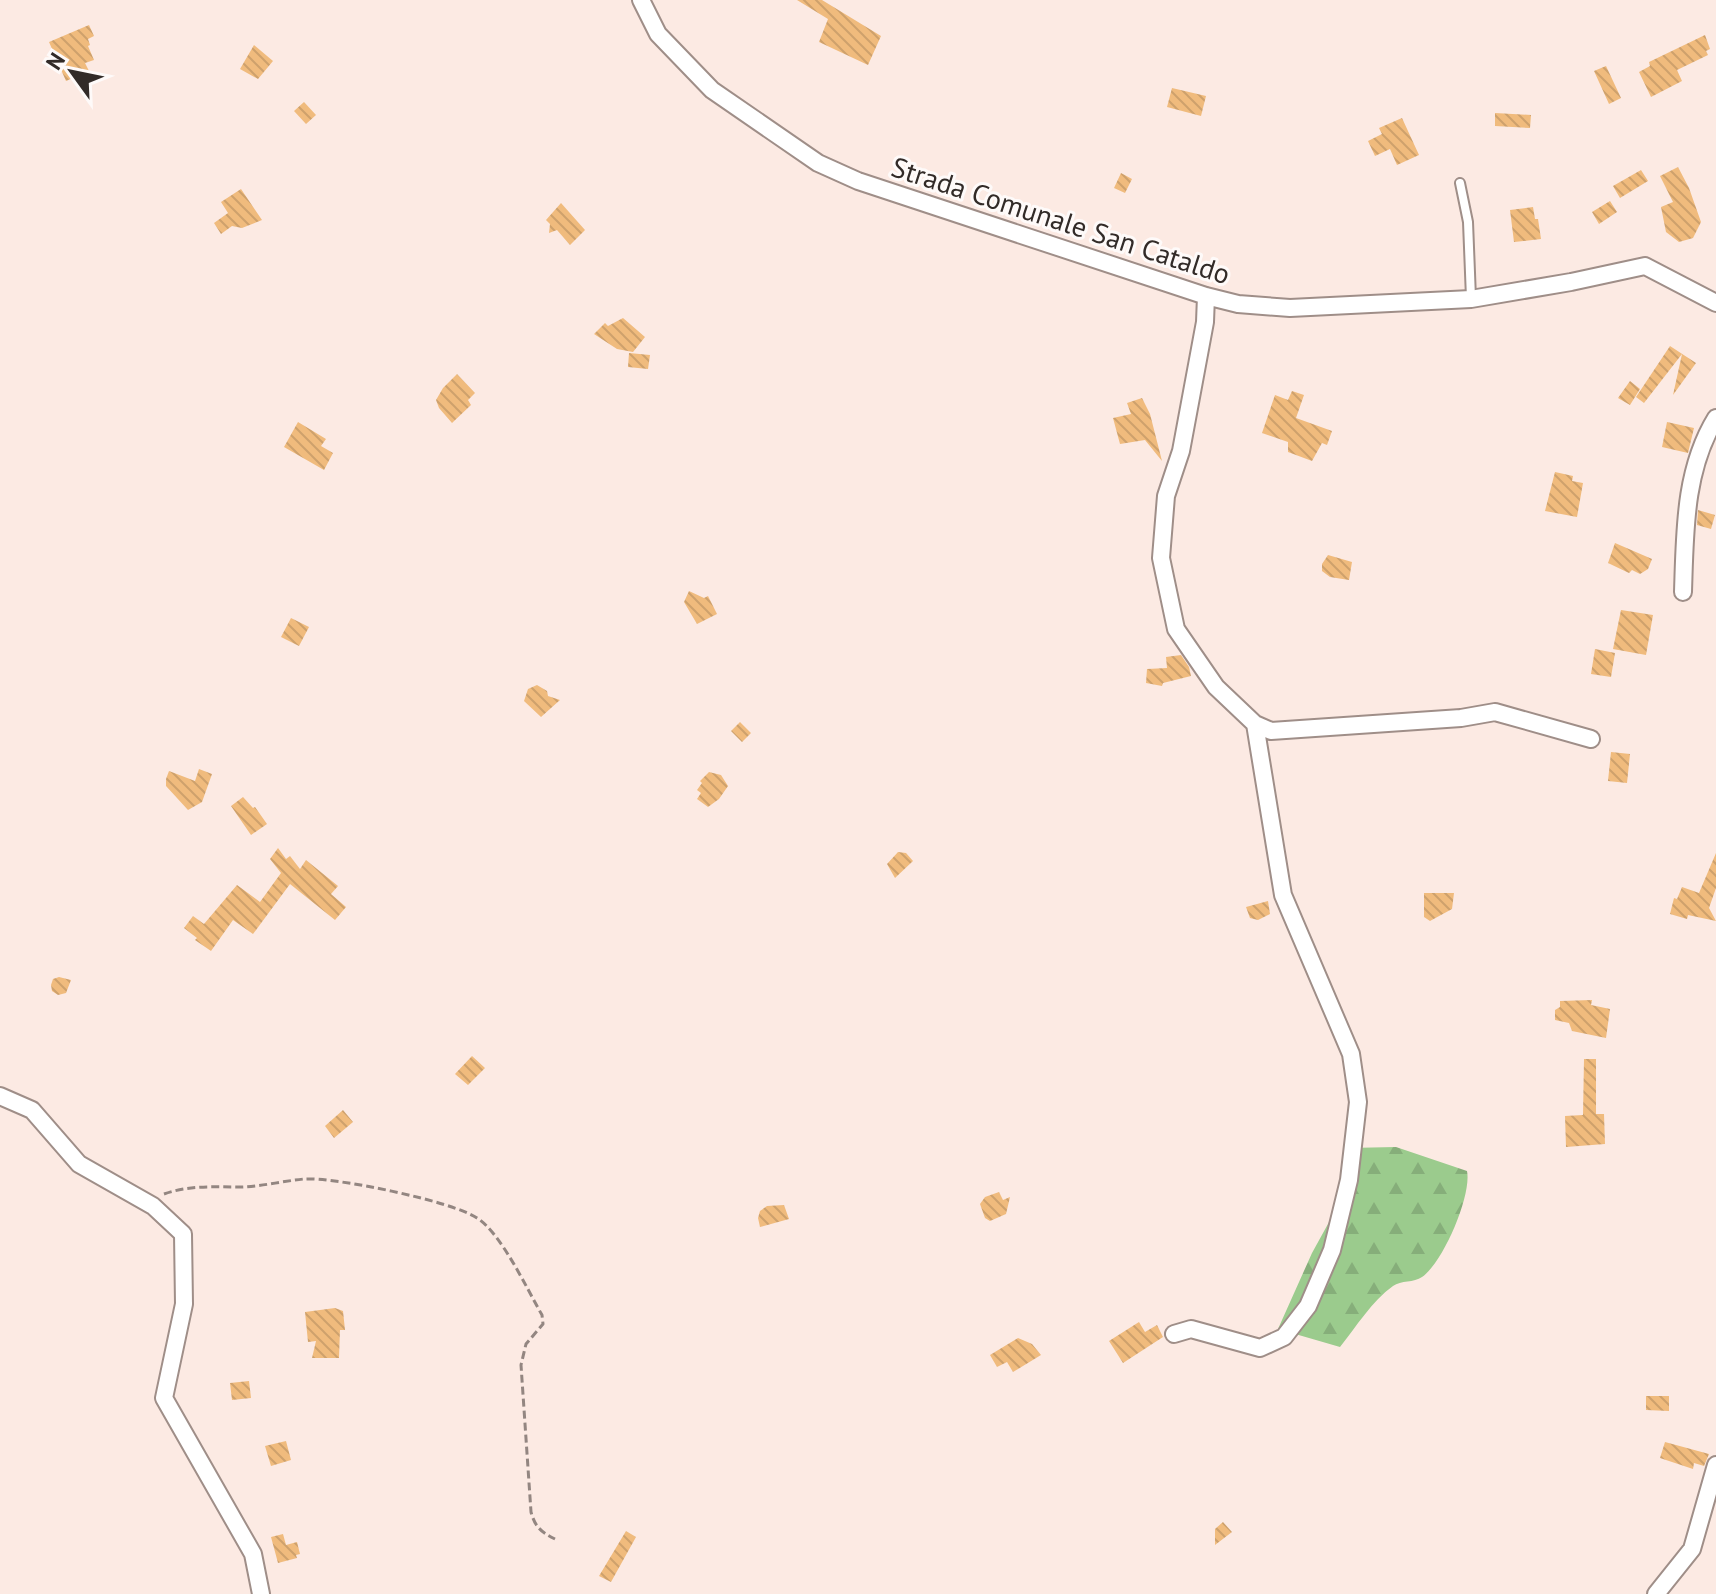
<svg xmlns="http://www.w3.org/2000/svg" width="1716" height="1594" font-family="'PT Sans',sans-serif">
<defs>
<pattern id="forest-firs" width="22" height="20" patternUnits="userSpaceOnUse" patternTransform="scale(2)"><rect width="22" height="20" fill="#9bcb8d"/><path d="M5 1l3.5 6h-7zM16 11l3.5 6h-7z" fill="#86ae7a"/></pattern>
<pattern id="building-back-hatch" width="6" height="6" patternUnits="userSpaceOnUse" patternTransform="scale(2)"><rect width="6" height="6" fill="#f0bb7d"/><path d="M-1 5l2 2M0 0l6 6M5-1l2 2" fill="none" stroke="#cea16c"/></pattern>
</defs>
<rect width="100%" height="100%" fill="#fceae3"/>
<path fill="url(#forest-firs)" d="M1396,1147L1467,1171C1472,1195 1443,1263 1422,1277C1414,1283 1401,1280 1393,1286C1372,1301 1356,1327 1340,1347L1278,1329L1312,1253L1334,1213L1348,1148Z"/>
<path fill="url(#building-back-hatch)" d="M797,0H822L881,36L868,65L819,42L828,19Z
M89,25L94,36L88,39L90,45L88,46L94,60L85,63L89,71L66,81L49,42Z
M1705,35L1710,49L1706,51L1708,55L1677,70L1682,81L1651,97L1639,72L1650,66L1649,62Z
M254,45L273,61L258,79L240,69Z
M1606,66L1621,98L1609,104L1594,71Z
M1172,88L1206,96L1201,116L1167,107Z
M304,102L316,115L306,124L294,111Z
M1495,113L1531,115L1530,128L1495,126Z
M1402,118L1419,155L1397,165L1390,149L1375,156L1368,141L1382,134L1379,128Z
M1678,167L1689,188L1701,222L1693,238L1679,242L1666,232L1661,207L1673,202L1660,176Z
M1641,170L1648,181L1620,198L1613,186Z
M1121,173L1132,179L1125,193L1114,188Z
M241,189L262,220L242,228L232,226L221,234L214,223L228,213L221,202Z
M1610,201L1617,212L1599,224L1592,212Z
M561,203L585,230L570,245L557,230L549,233L550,224L546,220Z
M1533,207L1535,219H1538L1541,239L1514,242L1510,210Z
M623,318L645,337L633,352L617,349L594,334L605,323L608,326Z
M1670,346L1696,363L1673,395L1682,354L1644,403L1636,397Z
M629,353L650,355L648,369L628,367Z
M457,374L475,393L468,400L471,405L452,423L439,408L436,400L443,388Z
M1630,381L1640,389L1630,405L1618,398Z
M1292,391L1304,395L1296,418L1332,431L1327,445L1322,443L1312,461L1288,452V442L1262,433L1275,395L1288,400Z
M1142,398L1150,414L1162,461L1145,440L1120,444L1113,418L1131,414L1127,403Z
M298,422L326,439L321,446L333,453L324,470L284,447Z
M1667,422L1694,428L1688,453L1662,447Z
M1555,472L1573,476L1572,481L1583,483L1577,517L1545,511Z
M1698,510L1715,515L1711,529L1697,525Z
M1615,543L1652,559L1648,569L1640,574L1632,570L1629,573L1608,563Z
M1328,555L1352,562L1349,580L1330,577L1322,571V564Z
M689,591L704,598L708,596L717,614L697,624L684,602Z
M1621,610L1653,615L1646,655L1613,649Z
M291,618L309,627L299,646L281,637Z
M1595,649L1615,653L1611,677L1591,674Z
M1181,655L1189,667L1191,676L1163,683L1162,686L1146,683L1147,669L1167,668L1166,657Z
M537,685L547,691L548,696L560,700L541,717L524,701L528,689Z
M740,722L751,733L742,742L731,731Z
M1611,752L1630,754L1627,783L1608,781Z
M199,769L212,774L202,802L188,810L166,786V779L169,771L195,781Z
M709,772L721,775L728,786L719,799L708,807L697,799L701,793L697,790L702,783L700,781Z
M243,797L253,808L255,807L267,824L251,835L231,806Z
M278,848L286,859L290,856L300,869L306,860L338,886L331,894L346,907L335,920L290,884L253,934L233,920L211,951L195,940L197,938L184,928L193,916L204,924L237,885L260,902L281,873L270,859Z
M898,852L906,853L913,861L895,878L887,864Z
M1716,853V888L1709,908L1716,921L1688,915L1687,919L1670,914L1674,898L1677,899L1682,887L1699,893Z
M1424,893H1454L1452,909L1430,921L1424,917Z
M1268,901L1270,914L1258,920L1250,918L1246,907Z
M59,977L71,980L66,993L58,995L52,991L51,985L53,979Z
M1592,1000L1591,1005L1610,1009L1606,1038L1572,1031L1569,1023L1555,1020V1010L1560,1007V1001Z
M472,1056L485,1068L468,1085L455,1074Z
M1584,1059H1596V1114H1604L1605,1144L1566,1147L1565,1116L1583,1115Z
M343,1110L353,1122L334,1138L325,1126Z
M999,1192L1003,1200L1010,1197L1006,1214L990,1221L985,1218L980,1204L985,1197Z
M784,1205L789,1219L760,1227L758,1218L760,1211L767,1206Z
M335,1308L343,1311L345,1330H340L339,1358H312L316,1341L308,1342L305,1312Z
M1139,1322L1145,1332L1157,1325L1163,1337L1123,1363L1109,1341Z
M1018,1338L1032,1344L1041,1355L1013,1372L1007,1362L997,1367L990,1355Z
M249,1381L251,1398L232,1400L230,1383Z
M1646,1396H1669V1411L1646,1410Z
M286,1441L291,1460L271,1466L265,1446Z
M1665,1442L1709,1454L1704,1466L1694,1463L1693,1469L1660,1458Z
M1223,1522L1232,1532L1215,1545V1529Z
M626,1531L636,1537L611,1582L599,1576Z
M283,1534L286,1545L297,1542L300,1554L296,1555L297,1558L278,1563L271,1537Z"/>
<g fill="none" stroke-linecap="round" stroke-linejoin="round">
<g stroke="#9f8e88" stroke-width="12">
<path id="service" d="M1460,183L1468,222L1471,298"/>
</g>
<g stroke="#9f8e88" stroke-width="20">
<path id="minor" d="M641,0L658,34L712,90L818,163L858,181L1206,296L1238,304L1290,308L1471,299L1571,282L1645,266L1716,303
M1683,592C1685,532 1684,470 1716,418
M1255,724L1271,731L1461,718L1495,712L1591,739
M0,1096L32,1110L79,1164L153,1206L183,1234L184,1304L164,1398L253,1554L261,1594
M1174,1334L1191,1329L1260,1348L1284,1337L1308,1306L1332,1250L1349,1180L1358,1102L1351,1054L1283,895L1255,724L1216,687L1176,629L1161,558L1166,496L1181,451L1205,322L1206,296
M1656,1594L1692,1549L1716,1465"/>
</g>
<path stroke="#938681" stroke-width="3" stroke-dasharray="8 4" stroke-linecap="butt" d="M164,1194C189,1185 216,1187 243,1187C263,1186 284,1181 304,1179C335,1177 452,1201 477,1218C501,1233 527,1289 542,1315L543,1324L526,1344L521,1365L531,1512C535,1527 541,1532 555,1539"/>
<use href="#service" stroke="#fff" stroke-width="8"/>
<use href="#minor" stroke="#fff" stroke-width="16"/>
</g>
<g text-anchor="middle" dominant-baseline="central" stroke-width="6" stroke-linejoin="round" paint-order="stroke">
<g font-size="28" fill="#322b28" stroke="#fefaf9">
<text transform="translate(1061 220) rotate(18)">Strada Comunale San Cataldo</text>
</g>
</g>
<g transform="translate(72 72) rotate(303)" stroke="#fefaf9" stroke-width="6" paint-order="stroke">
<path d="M0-6L14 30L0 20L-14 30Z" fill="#322b28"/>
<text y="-12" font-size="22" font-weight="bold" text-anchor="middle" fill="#322b28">N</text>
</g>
</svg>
